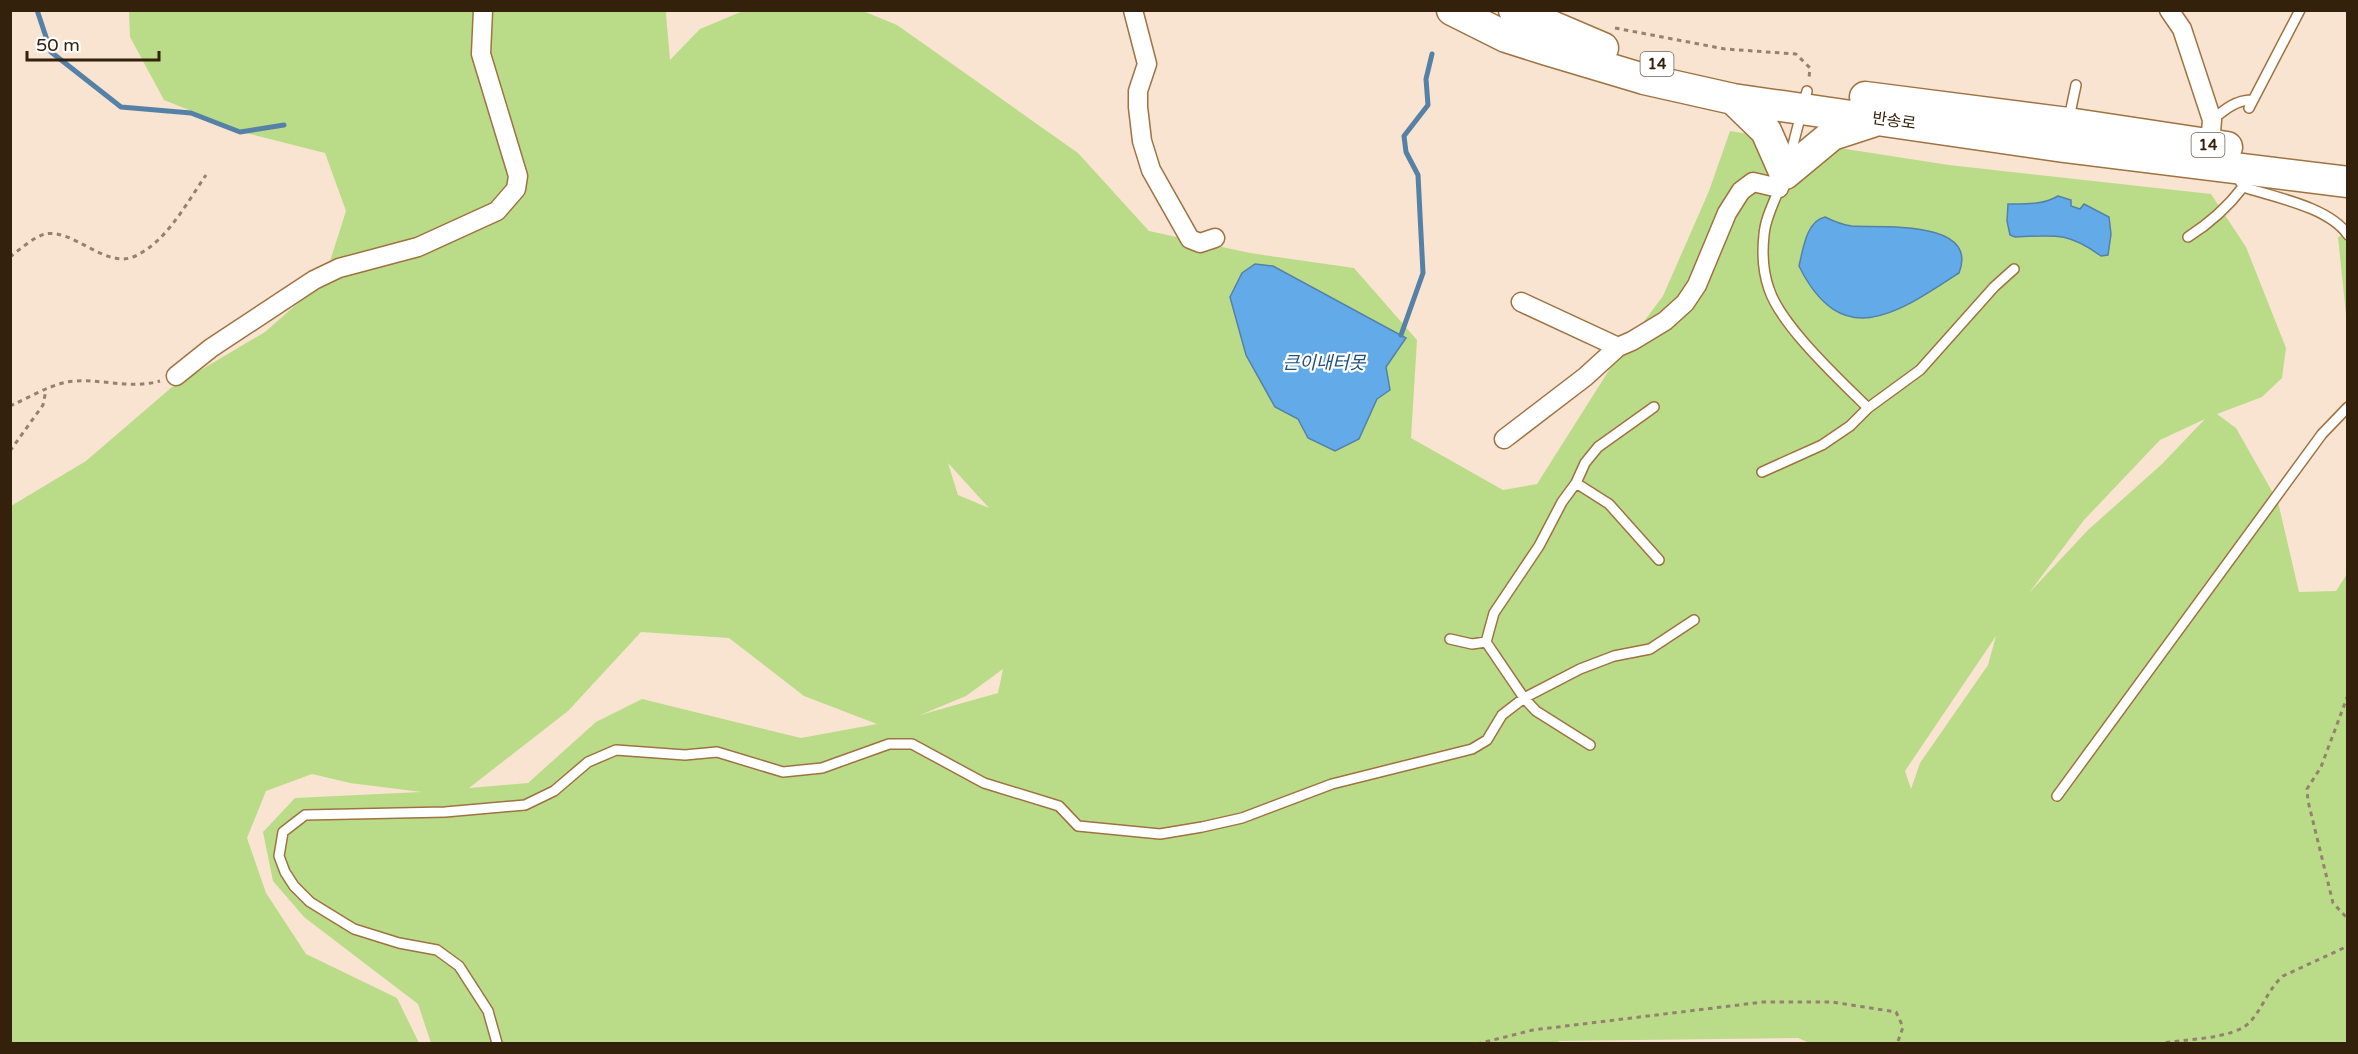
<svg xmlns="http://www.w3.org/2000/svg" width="2358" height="1054" font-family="'Varela Round','Noto Sans KR',sans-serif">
<rect width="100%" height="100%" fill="#f8e4d0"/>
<path fill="#badc89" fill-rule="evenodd" d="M129,11H667L666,14L670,60L700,29L743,11H863L897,25L1078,153L1149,231L1250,253L1354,268L1417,340L1411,438L1503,490L1537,484L1618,356L1663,296L1709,191L1730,131L1949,165L2211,194L2246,247L2286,348L2282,378L2262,397L2217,414L2236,428L2278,502L2299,592L2336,591L2347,574V1043L1812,1044L1798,1038L1560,1041L1553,1044L431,1043L418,1004L304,917L273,881L263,832L295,798L421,792L350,783L312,774L266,791L247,838L266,893L306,954L397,998L419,1043L11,1044V506L86,461L172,387L265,332L324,280L346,211L325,153L246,133L164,100L130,37ZM2205,419L2162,464L2088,530L2029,593L2084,520L2160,440ZM948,463L989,508L958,495ZM641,632L729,638L804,696L877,724L801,738L642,699L596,722L528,783L469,788L568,711ZM1996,636L1988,665L1920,763L1911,789L1905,771ZM1003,669L998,693L920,715L966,696Z
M2347,235V324L2338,237Z"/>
<path fill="#63aae9" stroke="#5581a7" stroke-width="1.5" d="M2058,196L2071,200V206L2080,209L2084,204L2109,217L2111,234L2108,255L2101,256C2068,232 2055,235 2015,237L2010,235L2007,221L2008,204C2025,204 2043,205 2058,196Z
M1825,217C1833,221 1843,225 1852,226C1880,228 1980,219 1959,273C1898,313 1842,353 1799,266C1803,250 1806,221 1825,217Z
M1255,264L1273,266L1406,338L1386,367L1390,390L1377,399L1359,439L1335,451L1308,438L1298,419L1275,407L1246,355L1230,297L1242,273Z"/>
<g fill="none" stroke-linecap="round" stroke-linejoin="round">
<path stroke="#5581a7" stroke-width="5" d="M37,10L51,52L121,107L191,113L240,132L284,125
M1401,335L1423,273L1418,175L1406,152L1404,136L1428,105L1426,79L1432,54"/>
<g stroke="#9f7241" stroke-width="12">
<path id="service" d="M2249,108L2300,10
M2069,118L2076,85
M2212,120C2224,110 2237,99 2253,100
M1789,160L1807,91
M2236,173L2243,187C2274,197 2329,207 2348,235
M2188,237C2210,223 2227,208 2243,187
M1868,408L1920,370L1994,287L2014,269
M1762,472L1822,445L1850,426L1868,408C1840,380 1781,326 1769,289C1763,272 1762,253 1764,235C1765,219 1774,202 1780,187
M1576,483L1609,504L1659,560
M1450,639L1472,644L1486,642
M1590,745L1536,711L1524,698L1486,642L1494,613L1539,546L1562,502L1576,483L1585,463L1598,447L1654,407
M2057,796L2322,434L2348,407
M497,1043L488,1011L459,966L437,950L399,943L354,929L310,902L294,886L285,872L279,856L283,832L305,815L445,812L525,805L554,791L588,762L616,750L685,755L717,752L783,772L822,768L889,744H912L984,783L1059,806L1078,826L1160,834L1202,827L1242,818L1332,784L1472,749L1487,740L1502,715L1524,698L1580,669L1614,656L1650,649L1694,620"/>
</g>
<g stroke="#9f7241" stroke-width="21">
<path id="minor" d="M1133,10L1147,64L1138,91V107L1142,141L1151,170L1190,239L1200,243L1215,238
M2169,10L2182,29L2212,120L2210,145
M1521,302L1618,347
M176,376L211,348L314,280L339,268L418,247L497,211L516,189L518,176L481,54L483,10
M1504,439L1585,377L1618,347L1632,341L1665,321L1685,303L1697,285L1727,213L1741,191L1753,182L1779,188"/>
</g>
<g stroke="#9f7241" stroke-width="33">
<path id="primary" d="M1452,10L1506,37L1547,50L1644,79L1733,99L2064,147L2348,182
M1514,10L1603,48
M1865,97L2068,123L2227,147
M1733,99L1766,131L1785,174L1832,135L1872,122"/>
</g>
<path stroke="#95826e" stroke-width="3" stroke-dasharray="4.5 4.5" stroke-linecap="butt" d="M1615,28L1725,49L1796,54L1810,68L1809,78
M10,257C20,249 34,237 45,234C72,228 105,268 133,257C166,243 186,204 206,175
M10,406C28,398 48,386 67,382C97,377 129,390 160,381
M10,451L43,405L46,390
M2348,695L2321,767L2307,789L2308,801L2333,903L2348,919
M1477,1044L1533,1030L1763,1002H1832L1896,1012L1903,1027L1897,1044
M2157,1044C2181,1039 2235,1040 2251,1021C2263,1007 2269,988 2283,976L2348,946"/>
<use href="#service" stroke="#fff" stroke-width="9"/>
<use href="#minor" stroke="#fff" stroke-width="18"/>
<use href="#primary" stroke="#fff" stroke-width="30"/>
</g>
<g text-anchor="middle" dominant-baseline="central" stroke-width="4.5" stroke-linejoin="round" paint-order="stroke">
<g fill="#fff" stroke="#706455" stroke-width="1.5">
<rect x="1640.5" y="52" width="33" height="24" rx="4.5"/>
<rect x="2191.5" y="133" width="33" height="24" rx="4.5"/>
</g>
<g font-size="15" font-weight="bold" fill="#33210c">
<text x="1657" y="64">14</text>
<text x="2208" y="145">14</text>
</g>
<g font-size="16" fill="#33210c" stroke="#fff">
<text transform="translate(1894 121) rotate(8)">반송로</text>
</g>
<g font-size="18" font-style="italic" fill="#20527c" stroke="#fff">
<text x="1324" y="363">큰이내터못</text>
</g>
</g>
<rect width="2358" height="1054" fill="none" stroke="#33210c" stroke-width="24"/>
<path d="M27 51v9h132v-9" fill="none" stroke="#33210c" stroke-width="3"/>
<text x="36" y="51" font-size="18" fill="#33210c" stroke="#ffffff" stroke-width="4.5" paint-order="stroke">50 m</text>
</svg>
